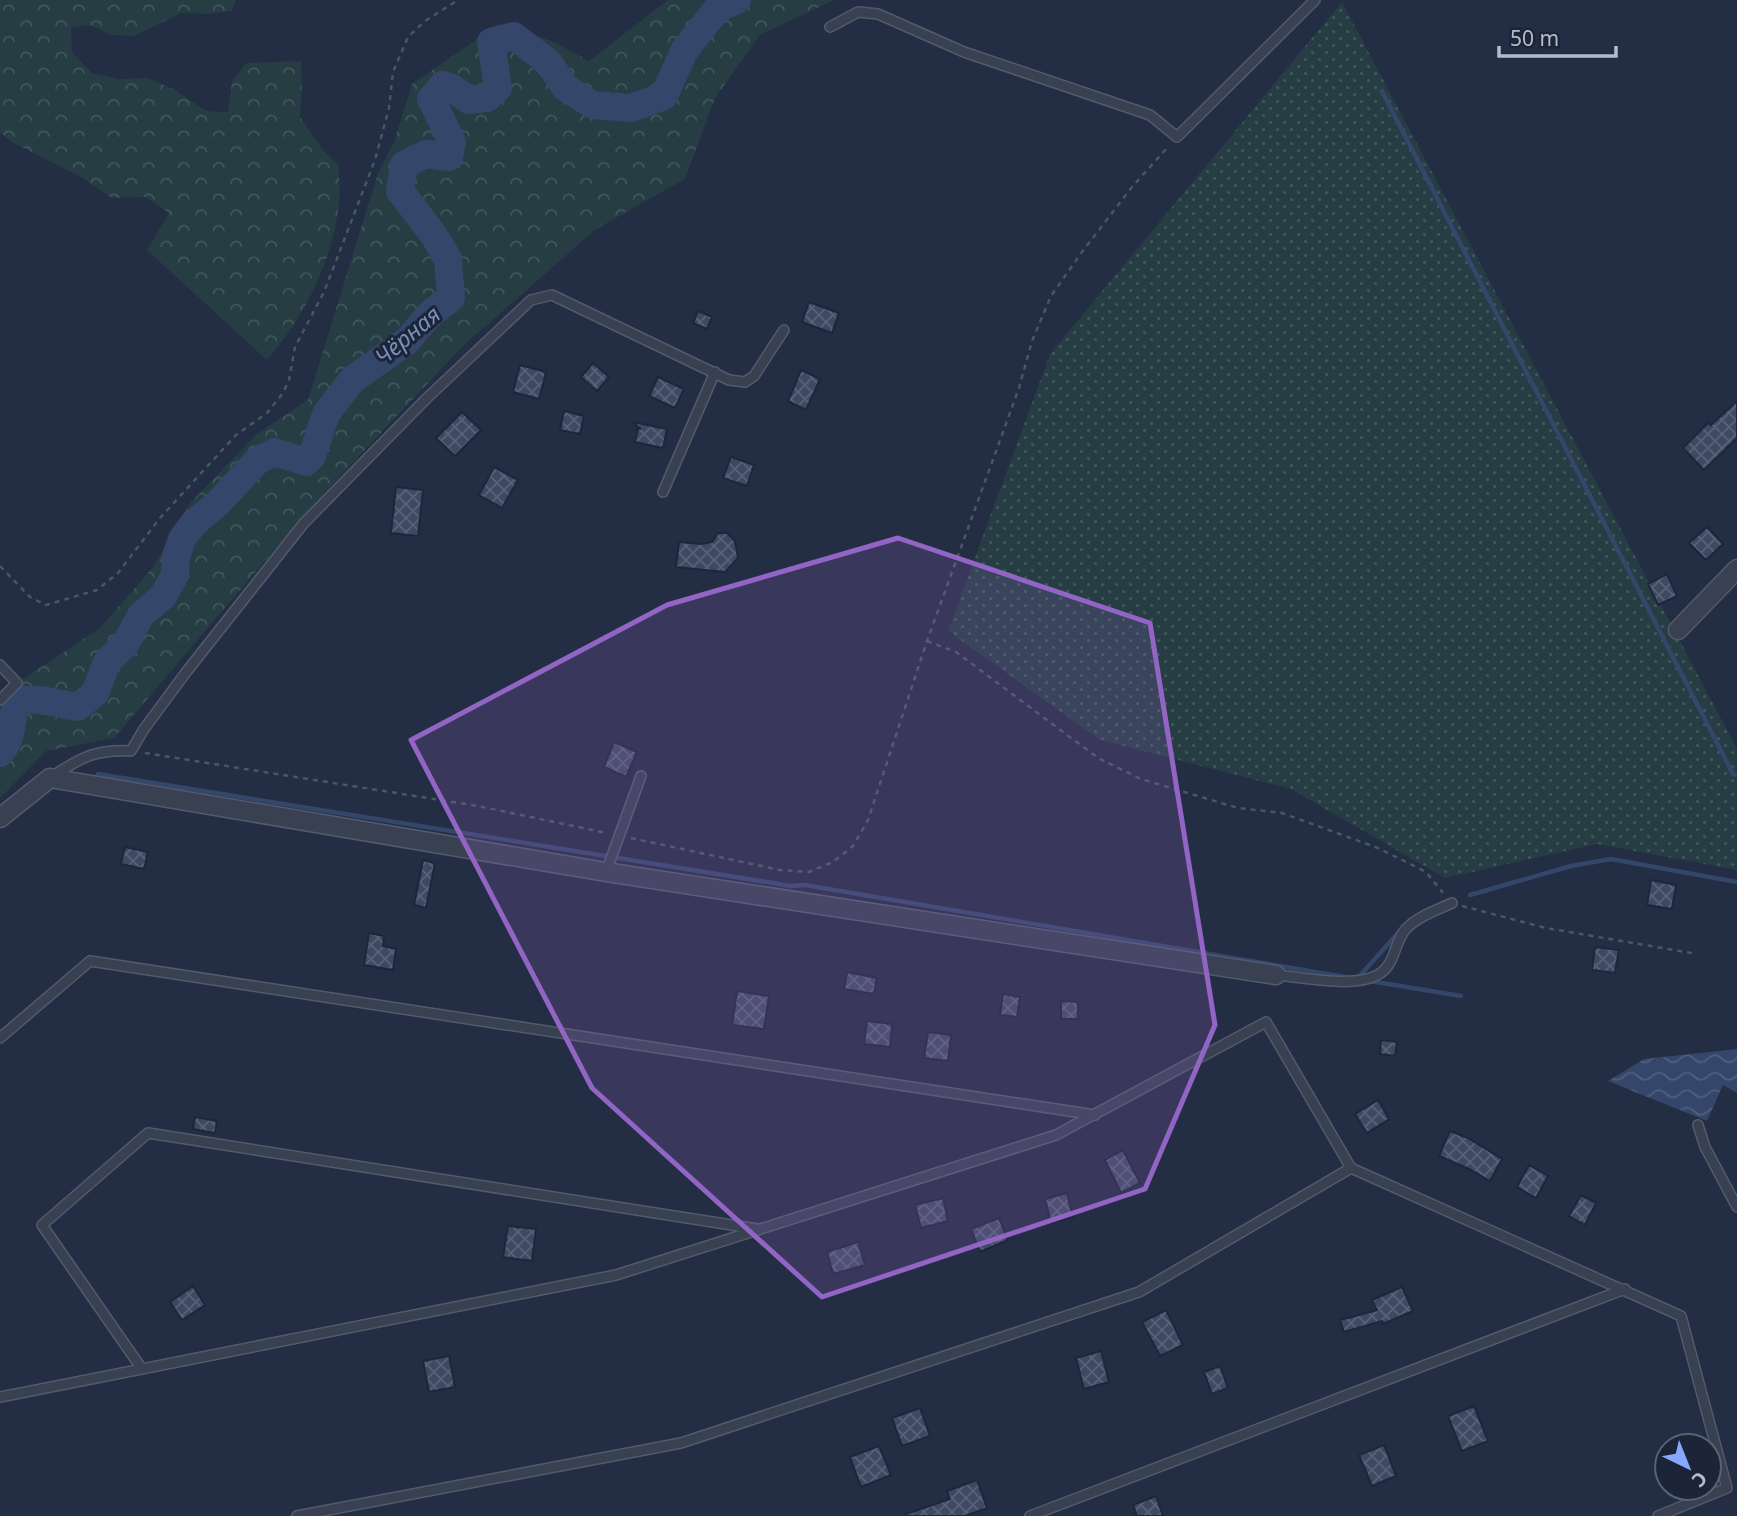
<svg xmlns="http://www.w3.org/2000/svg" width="1737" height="1516" font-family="'Noto Sans',sans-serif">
<defs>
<pattern id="grass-dots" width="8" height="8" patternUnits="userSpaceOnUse" patternTransform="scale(1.75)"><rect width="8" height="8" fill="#253d43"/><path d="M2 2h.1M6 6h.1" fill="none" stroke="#42575d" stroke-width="1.8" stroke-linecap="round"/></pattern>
<pattern id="forest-crowns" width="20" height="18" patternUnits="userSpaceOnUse" patternTransform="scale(1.75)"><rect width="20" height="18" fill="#253d43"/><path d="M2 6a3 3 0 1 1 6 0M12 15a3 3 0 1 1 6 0" fill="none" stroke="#42575d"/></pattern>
<pattern id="water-waves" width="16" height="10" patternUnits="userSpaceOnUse" patternTransform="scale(1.75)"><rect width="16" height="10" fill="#35466b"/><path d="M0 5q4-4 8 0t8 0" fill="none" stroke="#505f7f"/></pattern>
<pattern id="building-cross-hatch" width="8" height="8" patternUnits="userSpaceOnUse" patternTransform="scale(1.75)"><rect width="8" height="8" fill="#3f4963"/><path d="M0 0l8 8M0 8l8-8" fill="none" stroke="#586178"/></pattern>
</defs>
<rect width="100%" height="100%" fill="#232d43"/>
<path fill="url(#grass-dots)" d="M1342,2L1737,749V870L1597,844L1445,878L1291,789L1100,740L948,631L1050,354Z"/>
<path fill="url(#forest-crowns)" d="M0,0H236L232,11L206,14L181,13L134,36L111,35L90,25L71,27L72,52L92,73L120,79L148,78L175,90L206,111L228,112L232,82L246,63L301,61L302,88L300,117L322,149L339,166C339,178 340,192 339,204C333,260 304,318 267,360L147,250L169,213L146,197L112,198L83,178L10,141L0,132Z
M668,0H834L760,35L715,98L685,179L596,229L463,346L311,507L114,738L46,751L0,798V699L17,683L100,628L153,567L190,503L257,434L308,400L378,173L394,142L412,84L499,24L552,41L589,61Z"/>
<path fill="url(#water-waves)" d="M1737,1049V1093L1723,1085L1707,1121L1608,1081L1644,1059Z"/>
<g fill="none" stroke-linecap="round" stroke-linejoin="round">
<path stroke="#35466b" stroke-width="4.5" d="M1382,91L1733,774L1737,775
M98,774L791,886L805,885L1351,978
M1470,895L1571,866L1611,859L1737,882
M1357,979L1406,924
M1370,981L1461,996"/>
<path stroke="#35466b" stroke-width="28" d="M0,753C15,736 9,721 18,701C40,697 57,704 78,707L95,693L107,662L126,643L141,615L163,596L175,575L176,557L182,539L194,523L217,504L258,460L275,452L306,462L312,456L326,414L352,380L407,341L430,314L451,298L448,259L433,234L400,191L404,165L426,154L449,157L452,142L431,99L443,85L452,88L469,100L487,98L498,88L491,42L514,36L548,62L566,88L593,105L631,108L664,96L684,51L717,9L737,0"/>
</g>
<path fill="url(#building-cross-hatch)" stroke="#1e2739" stroke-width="2" d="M809,302L839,313L832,333L802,322Z
M698,311L712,317L707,329L693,323Z
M593,363L609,377L597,391L581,377Z
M520,365L546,372L539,399L513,392Z
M801,370L820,379L806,410L788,401Z
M658,377L684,389L675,408L649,396Z
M1737,401V438L1704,470L1683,448L1708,423L1711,425Z
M564,411L584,416L580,434L560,430Z
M462,412L481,430L455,456L436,438Z
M632,422L667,429L663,448L635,442L638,428L641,429Z
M731,457L754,465L747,486L723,478Z
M494,467L518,480L502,508L479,495Z
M396,487L423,490L418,536L391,533Z
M1707,527L1723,544L1706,560L1689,543Z
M718,533H727L735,541L738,558L725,572L676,567L679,542L701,544L712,542Z
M1667,574L1677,596L1658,605L1648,584Z
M614,742L637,752L626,777L604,767Z
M125,847L148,852L144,869L121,864Z
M423,860L435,863L426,908L414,905Z
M1651,880L1676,885L1672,909L1647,905Z
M369,933L384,936L383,946L396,949L393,970L364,965Z
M1595,947L1619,950L1615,973L1592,970Z
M847,972L877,978L874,994L844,989Z
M737,991L769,996L764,1029L732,1025Z
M1003,994L1020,997L1017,1017L1000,1015Z
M1061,1001L1078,1002V1019H1061Z
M867,1021L892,1024L890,1047L864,1044Z
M928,1032L951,1035L948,1061L924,1058Z
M1381,1040L1397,1042L1395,1056L1380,1054Z
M1378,1100L1389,1119L1367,1133L1355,1114Z
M195,1117L217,1121L215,1133L193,1129Z
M1450,1131L1468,1138L1502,1159L1490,1181L1469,1169L1439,1156Z
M1123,1150L1140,1183L1121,1193L1105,1160Z
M1529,1165L1548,1176L1536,1198L1517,1187Z
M1067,1193L1073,1217L1051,1223L1045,1199Z
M1581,1195L1596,1203L1585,1225L1569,1216Z
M943,1198L948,1221L921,1228L915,1205Z
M999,1218L1008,1240L980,1252L971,1229Z
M508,1226L536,1229L532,1261L503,1257Z
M858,1242L865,1265L833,1274L827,1252Z
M193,1286L205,1305L182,1320L170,1302Z
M1402,1287L1413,1311L1383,1324L1382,1321L1344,1332L1340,1320L1377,1310L1372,1300Z
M1166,1310L1183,1345L1160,1356L1142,1322Z
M1101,1351L1109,1382L1084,1389L1076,1358Z
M449,1356L455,1387L429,1392L423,1361Z
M1220,1366L1228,1388L1212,1394L1204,1372Z
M1474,1406L1488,1441L1462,1451L1448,1416Z
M920,1408L930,1436L902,1446L892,1418Z
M1384,1445L1396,1476L1372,1486L1359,1455Z
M879,1446L891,1475L861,1487L850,1457Z
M977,1480L987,1508L965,1516H906V1514L950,1499L947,1491Z
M1156,1496L1163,1516H1137L1133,1505Z"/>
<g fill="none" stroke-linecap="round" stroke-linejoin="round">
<g stroke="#525b6c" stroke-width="12">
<path id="service" d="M830,27L858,12L878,14L964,52L1150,115L1177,137L1315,0
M663,492L715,372
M0,665L17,683L0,700
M53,776C81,757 97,749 131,751L144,729L187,671L304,523L427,398L531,300L552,295L729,380L745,382L754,376L784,330
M606,872L641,776
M1276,975C1303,977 1359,990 1382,972C1395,962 1395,942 1405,930C1416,917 1437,910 1452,903
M0,1038L90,961L1095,1115
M1698,1125L1705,1147L1737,1207
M142,1369L42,1225L148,1133L757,1229
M0,1397L616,1275L1056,1135L1266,1022L1351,1168L1681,1316L1727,1488L1658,1516
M297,1516L681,1443L1139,1292L1351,1168
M1030,1516L1625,1289"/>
</g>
<g stroke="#525b6c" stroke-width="21">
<path id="minor" d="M1678,630L1737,569
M0,818L50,778L606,872L1276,975"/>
</g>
<path stroke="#435a60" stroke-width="2.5" stroke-dasharray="5 5" stroke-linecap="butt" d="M0,566L30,597L46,605L97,590L118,573L160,518L236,435L267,413L283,393L289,380L295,347L324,292L375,160L389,108L393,72L408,37L425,21L458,0
M927,641L956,652L1098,758L1141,779L1238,808L1282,813L1378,848L1426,872L1443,893
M145,753L478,806L607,833
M631,838L780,870L809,872L833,862L853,846L868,820L927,641L1019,388L1032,341L1051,296L1082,252L1132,187L1168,147
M1462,906L1546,928L1697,954"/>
<use href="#service" stroke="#384052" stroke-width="9"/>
<use href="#minor" stroke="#384052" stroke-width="18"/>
</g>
<path fill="#9265c4" fill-opacity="0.2" stroke="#9265c4" stroke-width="5" stroke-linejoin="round" d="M898,538L1150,623L1215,1025L1145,1189L822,1297L592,1088L411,740L667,605Z"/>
<g text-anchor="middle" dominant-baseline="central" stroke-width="6" stroke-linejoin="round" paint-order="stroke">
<g font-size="23" font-style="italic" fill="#798db6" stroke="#1c2537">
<text transform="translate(407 335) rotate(-40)">Чёрная</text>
</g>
</g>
<g transform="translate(1688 1467) rotate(137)"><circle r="33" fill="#1c2537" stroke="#596173" stroke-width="2"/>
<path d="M0-5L12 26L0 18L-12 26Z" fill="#87a8ff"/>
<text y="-10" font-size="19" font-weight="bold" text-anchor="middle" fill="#b4bbcc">С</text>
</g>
<path d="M1499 46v10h117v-10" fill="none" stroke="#b4bbcc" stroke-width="3.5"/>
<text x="1510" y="46" font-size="21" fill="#b4bbcc" stroke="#1c2537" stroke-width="5" paint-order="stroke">50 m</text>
</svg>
